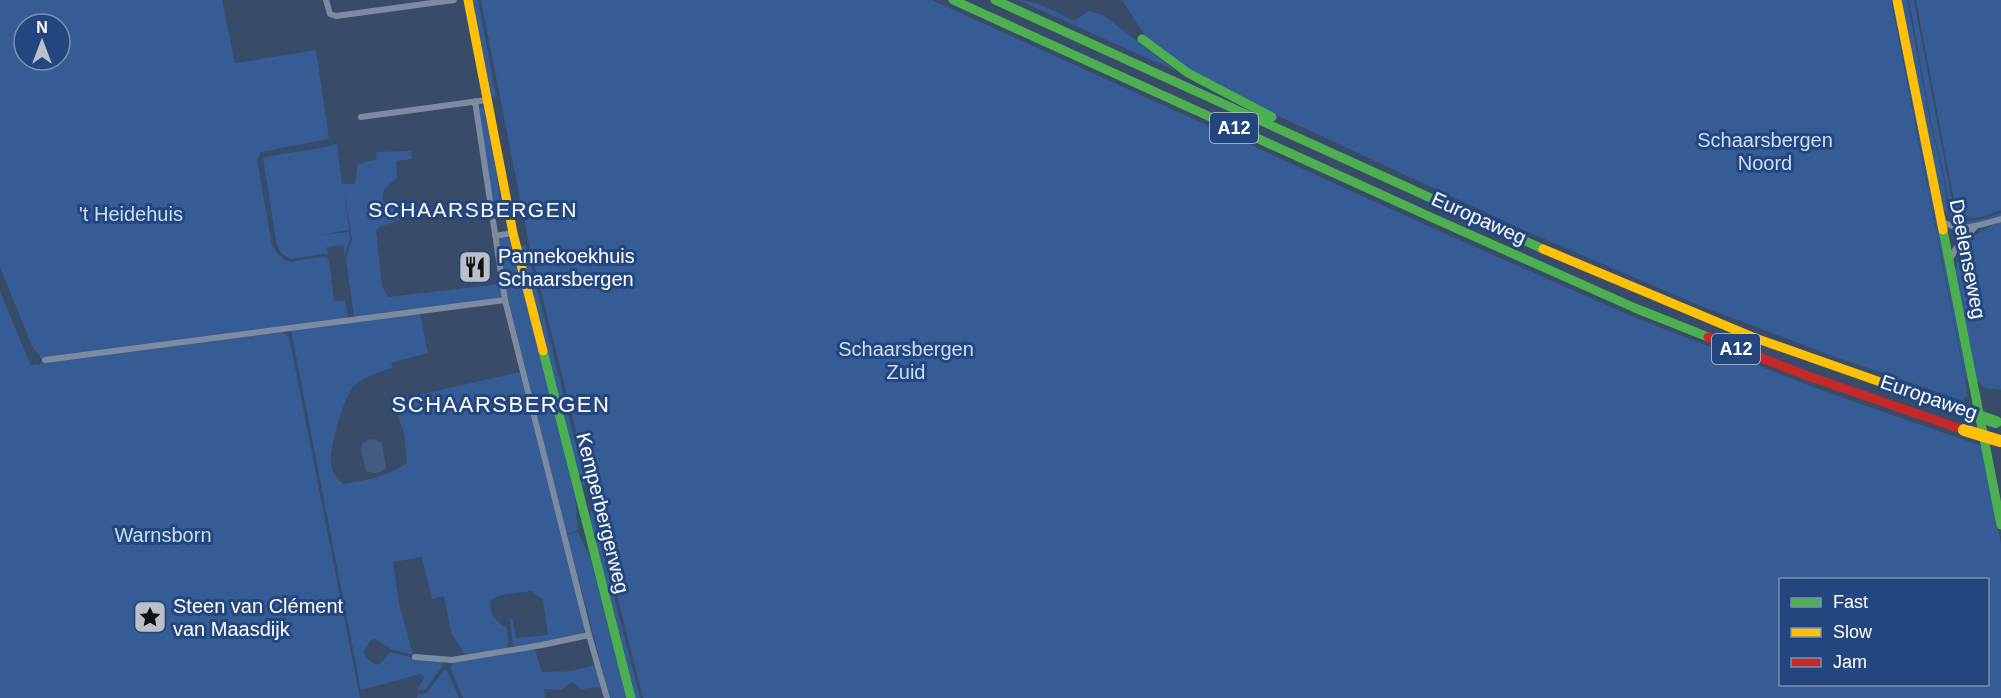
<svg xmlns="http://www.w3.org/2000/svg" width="2001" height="698" font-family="Arial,sans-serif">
<rect width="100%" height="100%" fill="#384b69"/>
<path fill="#365c95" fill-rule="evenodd" d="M0,0H222L235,63L316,50L329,139L261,152L257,160L272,245L277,253L284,260L290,262L323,257L329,259L334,301L345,300L348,317L344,319L41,358L32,346L0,267ZM24,24H60V60H24Z
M472,0H478L496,97L490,98Z
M481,0H932L1437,230L1631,316L1826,392L1982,446L2001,544V698H643L528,239ZM1780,580H1988V684H1780Z
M1018,0C1037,0 1057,13 1074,21L1089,11L1103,15L1176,71Z
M1122,0H1891L1968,396L1963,398L1964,401L1827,354L1696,304L1526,231L1291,122L1205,81L1146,37Z
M1892,0H1894L1968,380L1965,377Z
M1901,0H1907L1930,121L1944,180L1948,215L1943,208Z
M1909,0H1914L1954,211C1964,229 1986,217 2001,213V216C1982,221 1967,229 1950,217L1945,179L1931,121Z
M1916,0H2001V210C1986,215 1968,225 1956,211Z
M482,107L485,109L497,176L501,214L495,215L479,109Z
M337,144L342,184H355L358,164L377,159L376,152L411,151L412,159L396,161L397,178C388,185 381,190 383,201L392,206L409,203V207L401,210L402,219L379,227L376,230L382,286L388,297L500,284L502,296L499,298L358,318L354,316L346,260L352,239L344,190L349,230L318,235L349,232L350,239L345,254L343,245L327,247L328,255L322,254L290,259L280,252L276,241L263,157L327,147Z
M2001,222V390L1985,388L1977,381L1955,273C1958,245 1975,231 2001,222Z
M501,238H508L511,240L575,496L578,530L566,534L508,299L498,241Z
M526,245L586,485L582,486L577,474L520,246Z
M0,291L31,366L36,364L37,365L44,364L39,363L282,332L289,337L360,698H0Z
M420,313L428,353L391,363L393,368C381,371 364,377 355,385C343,396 329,449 331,465C333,473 337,479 343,484C367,480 387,477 407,463L404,433L393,403L401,399L520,372L585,629L582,635L517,647L513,645L510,619H513L516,638L548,635L543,600L532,591L501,595L491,600C487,612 497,623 507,628L508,640L506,649L466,654L463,652L451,632L444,596L432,599L422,557L393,562L399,604L413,655L391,649L375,639L371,640L364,651L365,657L376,665L381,663L390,652L427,661L443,662V665L425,690H417L424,678L423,675L420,674L361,690L291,330Z
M592,511L640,698H635L593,539L590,512Z
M578,532L590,557L627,698H610L567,535Z
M534,648L542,672L571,671L595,665L601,687L581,689L572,682L561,690L544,689L545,698H463L450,667L454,661Z
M444,670H447L459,698H417V695L427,693Z"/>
<path fill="#425b83" d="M374,439L382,443L386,468C379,474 375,474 366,471L361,451L362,444L367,440Z"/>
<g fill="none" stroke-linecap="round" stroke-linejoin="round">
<path stroke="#7d8ba0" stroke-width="6" d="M326,0L330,14L336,16L454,0
M475,101L505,300L589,635L607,698
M361,117L487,100
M1941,221C1960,233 1981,225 2001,219
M495,236L513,233
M1949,261L1955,250L1975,227
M45,360L505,300
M415,657L452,660L542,645L589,635"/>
<path stroke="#4caf50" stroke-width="9" d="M953,0L1435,219L1635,308L1708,337
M995,0L1543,249
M1142,39L1188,73L1272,117
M1943,230L2001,525
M543,351L631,698"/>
<path stroke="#ffc107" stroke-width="9" d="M468,0L513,233L543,351
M1897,0L1943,230
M1543,249L1755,338L1960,410"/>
<path stroke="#c62828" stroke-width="9" d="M1708,337L1808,376L1964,430"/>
<path stroke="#4caf50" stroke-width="12" d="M1960,410L1996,422"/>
<path stroke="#ffc107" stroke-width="12" d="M1964,430L2000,441"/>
</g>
<defs>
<g id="restaurant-square" transform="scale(1.725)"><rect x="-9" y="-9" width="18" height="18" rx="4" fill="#b9c0ca" stroke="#23467e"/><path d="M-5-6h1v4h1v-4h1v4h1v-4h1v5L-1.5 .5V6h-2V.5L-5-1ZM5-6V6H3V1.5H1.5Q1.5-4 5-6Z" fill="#111"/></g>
<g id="sight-square" transform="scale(1.725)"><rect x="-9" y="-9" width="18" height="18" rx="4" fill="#b9c0ca" stroke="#23467e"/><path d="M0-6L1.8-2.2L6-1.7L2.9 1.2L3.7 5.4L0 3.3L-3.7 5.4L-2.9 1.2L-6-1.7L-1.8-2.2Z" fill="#111"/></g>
</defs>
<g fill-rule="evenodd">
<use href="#restaurant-square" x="475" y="267"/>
<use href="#sight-square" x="150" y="617"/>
</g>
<g text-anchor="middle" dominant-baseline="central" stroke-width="6" stroke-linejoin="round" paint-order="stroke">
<g fill="#23467e" stroke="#bdc8d8" stroke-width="1.5">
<rect x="1210" y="113" width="48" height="30" rx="4.5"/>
<rect x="1712" y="334" width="48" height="30" rx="4.5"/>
</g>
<g font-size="18" font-weight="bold" fill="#fff">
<text x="1234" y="128">A12</text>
<text x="1736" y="349">A12</text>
</g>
<g font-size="20" fill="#cbdcf5" stroke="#23467e">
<text x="1765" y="140">Schaarsbergen<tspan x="1765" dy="23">Noord</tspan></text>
<text x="131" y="214">'t Heidehuis</text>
<text x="906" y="349">Schaarsbergen<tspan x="906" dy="23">Zuid</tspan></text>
<text x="163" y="535">Warnsborn</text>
</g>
<g font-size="20" fill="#fff" stroke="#23467e">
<text transform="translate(1479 218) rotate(24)">Europaweg</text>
<text transform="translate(1968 259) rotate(79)">Deelenseweg</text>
<text transform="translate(1929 397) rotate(19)">Europaweg</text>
<text transform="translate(603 513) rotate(76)">Kemperbergerweg</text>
</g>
<g font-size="20" fill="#fff" stroke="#23467e" text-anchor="start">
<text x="498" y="256">Pannekoekhuis<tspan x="498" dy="23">Schaarsbergen</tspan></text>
<text x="173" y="606">Steen van Clément<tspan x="173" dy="23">van Maasdijk</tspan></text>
</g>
<g font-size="21" letter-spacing="1.5" fill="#fff" stroke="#23467e">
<text x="473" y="209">SCHAARSBERGEN</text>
</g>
<g font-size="22" letter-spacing="1.5" fill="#fff" stroke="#23467e">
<text x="501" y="404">SCHAARSBERGEN</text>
</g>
</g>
<rect x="1779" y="578" width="210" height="108" fill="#23467e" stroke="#7b90b2" stroke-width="1.5"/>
<rect x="1791" y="598" width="30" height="9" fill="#4caf50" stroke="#7b90b2" stroke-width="1.5"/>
<text x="1833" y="608" font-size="18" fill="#ffffff">Fast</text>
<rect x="1791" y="628" width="30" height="9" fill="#ffc107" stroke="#7b90b2" stroke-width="1.5"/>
<text x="1833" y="638" font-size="18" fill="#ffffff">Slow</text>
<rect x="1791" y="658" width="30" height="9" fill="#c62828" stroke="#7b90b2" stroke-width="1.5"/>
<text x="1833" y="668" font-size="18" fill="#ffffff">Jam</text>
<g transform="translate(42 42)"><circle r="28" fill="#23467e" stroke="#7b90b2" stroke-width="1.5"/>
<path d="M0-4.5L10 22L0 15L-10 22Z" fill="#b9c0ca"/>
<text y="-9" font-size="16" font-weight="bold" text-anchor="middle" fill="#ffffff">N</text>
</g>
</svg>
